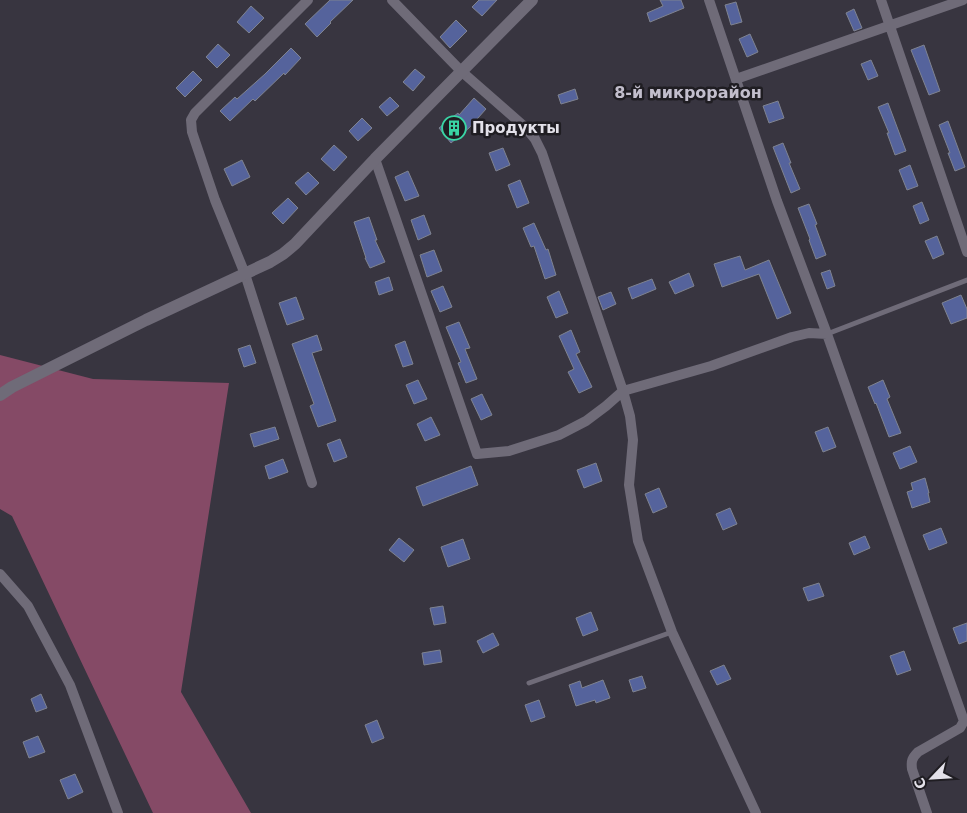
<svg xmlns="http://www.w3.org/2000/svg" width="967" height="813" font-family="'DejaVu Sans',sans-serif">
<rect width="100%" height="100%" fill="#383540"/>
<path fill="#854a66" d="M0,355L93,379L229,383L181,692L251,813H153L12,516L0,509Z"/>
<path fill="#55639c" stroke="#7f8390" d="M330,0H353L330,22L331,23L317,37L305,24Z
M479,0H497L482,16L472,7Z
M660,0H681L684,8L650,22L647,13L663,6Z
M736,2L742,22L731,25L725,5Z
M251,6L264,18L249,33L237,22Z
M854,9L862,28L854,31L846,13Z
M456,20L467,31L450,48L440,37Z
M750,34L758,52L747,57L739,39Z
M218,44L230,55L217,68L206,57Z
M924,45L940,91L929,95L911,50Z
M291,48L301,58L285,75L284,73L255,101L253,99L230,121L220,111L235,97L237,99L265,74Z
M871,60L878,76L868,80L861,64Z
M415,69L425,77L413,91L403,82Z
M193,71L202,80L185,97L176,88Z
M575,89L578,99L561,104L558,95Z
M390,97L399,106L387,116L379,107Z
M474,98L486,109L469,128L451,143L439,128L458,113L459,115Z
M778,101L784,118L769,123L763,106Z
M888,103L906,151L895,155L887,133H889L878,107Z
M362,118L372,128L358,141L349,131Z
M948,121L965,167L955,171L948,153H950L939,125Z
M783,143L791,163H789L800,189L791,193L773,147Z
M334,145L347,157L334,171L321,159Z
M503,148L510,165L496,171L489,153Z
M242,160L250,177L232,186L224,169Z
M910,165L918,186L907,190L899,170Z
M408,171L419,196L405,201L395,177Z
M308,172L319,183L306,195L295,183Z
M520,180L529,203L517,208L508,185Z
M288,198L298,208L283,224L272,213Z
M922,202L929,220L920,224L913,206Z
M809,204L817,224L815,225L826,255L816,259L809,240L810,239L798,208Z
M424,215L431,234L418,240L411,220Z
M369,217L377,240H375L385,262L370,268L365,258H366L354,222Z
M534,223L546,250L548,249L556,275L545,279L534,246L531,247L523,228Z
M937,236L944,254L933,259L925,241Z
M434,250L442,271L427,277L420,255Z
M740,256L745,270L769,260L791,313L777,319L759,274L722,287L714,264Z
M830,270L835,286L827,289L821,273Z
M689,273L694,286L675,294L669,282Z
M389,277L393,290L379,295L375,282Z
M652,279L656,289L632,299L628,288Z
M443,286L452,307L440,312L431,291Z
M559,291L568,313L556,318L547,297Z
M611,292L616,304L603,310L598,297Z
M961,295L967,309V318L951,324L942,303Z
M296,297L304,319L287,325L279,303Z
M459,322L470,348L465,349L477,379L466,383L458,363L461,362L446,327Z
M571,330L580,352L576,354L592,387L579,393L568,372L574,369L559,336Z
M317,335L322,350L312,353L336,421L318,427L310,406L314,404L292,344Z
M405,341L413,364L403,367L395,345Z
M250,345L256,363L244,367L238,349Z
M418,380L427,399L414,404L406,385Z
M883,380L890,397L887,399L901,433L889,437L876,403L875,404L868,387Z
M482,394L492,415L481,420L471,399Z
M431,417L440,435L425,441L417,424Z
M275,427L279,439L254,447L250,434Z
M828,427L836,447L823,452L815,432Z
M340,439L347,457L334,462L327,444Z
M910,446L917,462L900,469L893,453Z
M283,459L288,472L269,479L265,466Z
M596,463L602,481L584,488L577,470Z
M471,466L478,485L423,506L416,487Z
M925,478L929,493H928L930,502L912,508L907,492L913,490L911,483Z
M659,488L667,507L653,513L645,494Z
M730,508L737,524L723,530L716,514Z
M941,528L947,543L929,550L923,535Z
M865,536L870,548L854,555L849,543Z
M399,538L414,550L404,562L389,550Z
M463,539L470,559L448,567L441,547Z
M819,583L824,596L808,601L803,588Z
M443,606L446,623L434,625L430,608Z
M591,612L598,630L583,636L576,618Z
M967,623V641L959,644L953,628Z
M493,633L499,645L483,653L477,641Z
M440,650L442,662L424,665L422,653Z
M904,651L911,670L897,675L890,656Z
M724,665L731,679L717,685L710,671Z
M642,676L646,688L633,692L629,680Z
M603,680L610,698L596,703L595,700L576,706L569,685L580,681L582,688Z
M41,694L47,708L36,712L31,699Z
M539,700L545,717L531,722L525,705Z
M377,720L384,738L372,743L365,725Z
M38,736L45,752L29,758L23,742Z
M75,774L83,792L68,799L60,780Z"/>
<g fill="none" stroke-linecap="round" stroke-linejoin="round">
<path stroke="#6f6b78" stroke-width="5" d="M827,334L967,280
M529,683L672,632"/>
<path stroke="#6f6b78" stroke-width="10" d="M308,0L195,113L191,120L192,132L215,200L245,274L312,483
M709,0L777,201L827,334L964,721L960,728L918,752C912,758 911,761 912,769L927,813
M881,0L967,252
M736,79L963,0
M375,159L477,454L509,451L559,435L586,421L606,406L623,391L542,153L535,139L526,128L461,71L392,0
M0,574L28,606L70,685L118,813
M756,813L672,632L638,541L629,485L633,440L630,416L623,391L711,366L792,337L809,333L827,334"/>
<path stroke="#6f6b78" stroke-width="12" d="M0,395L12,387L146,320L270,262L283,254L295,244L375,159L532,0"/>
</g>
<defs>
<g id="building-ring" transform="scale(1.25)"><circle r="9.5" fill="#1f1d22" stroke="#3ad4a5" stroke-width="1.5"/><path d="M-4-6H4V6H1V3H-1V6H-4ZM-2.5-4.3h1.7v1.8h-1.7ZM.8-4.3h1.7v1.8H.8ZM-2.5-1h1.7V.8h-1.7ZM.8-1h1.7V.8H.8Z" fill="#3ad4a5"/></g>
</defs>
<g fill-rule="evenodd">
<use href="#building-ring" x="454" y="128"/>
</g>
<g text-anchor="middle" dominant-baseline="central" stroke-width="5" stroke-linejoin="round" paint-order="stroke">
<g font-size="15" font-weight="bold" fill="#e3e1e9" stroke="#1f1d22" text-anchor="start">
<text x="472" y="128">Продукты</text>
</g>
<g font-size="16" font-weight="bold" fill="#c2becc" stroke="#1f1d22">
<text x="688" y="92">8-й микрорайон</text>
</g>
</g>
<g transform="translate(932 778) rotate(245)" stroke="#1f1d22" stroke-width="4" paint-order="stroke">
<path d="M0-4L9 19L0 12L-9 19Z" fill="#e3e1e9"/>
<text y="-8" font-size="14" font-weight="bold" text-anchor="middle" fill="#e3e1e9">С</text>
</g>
</svg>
